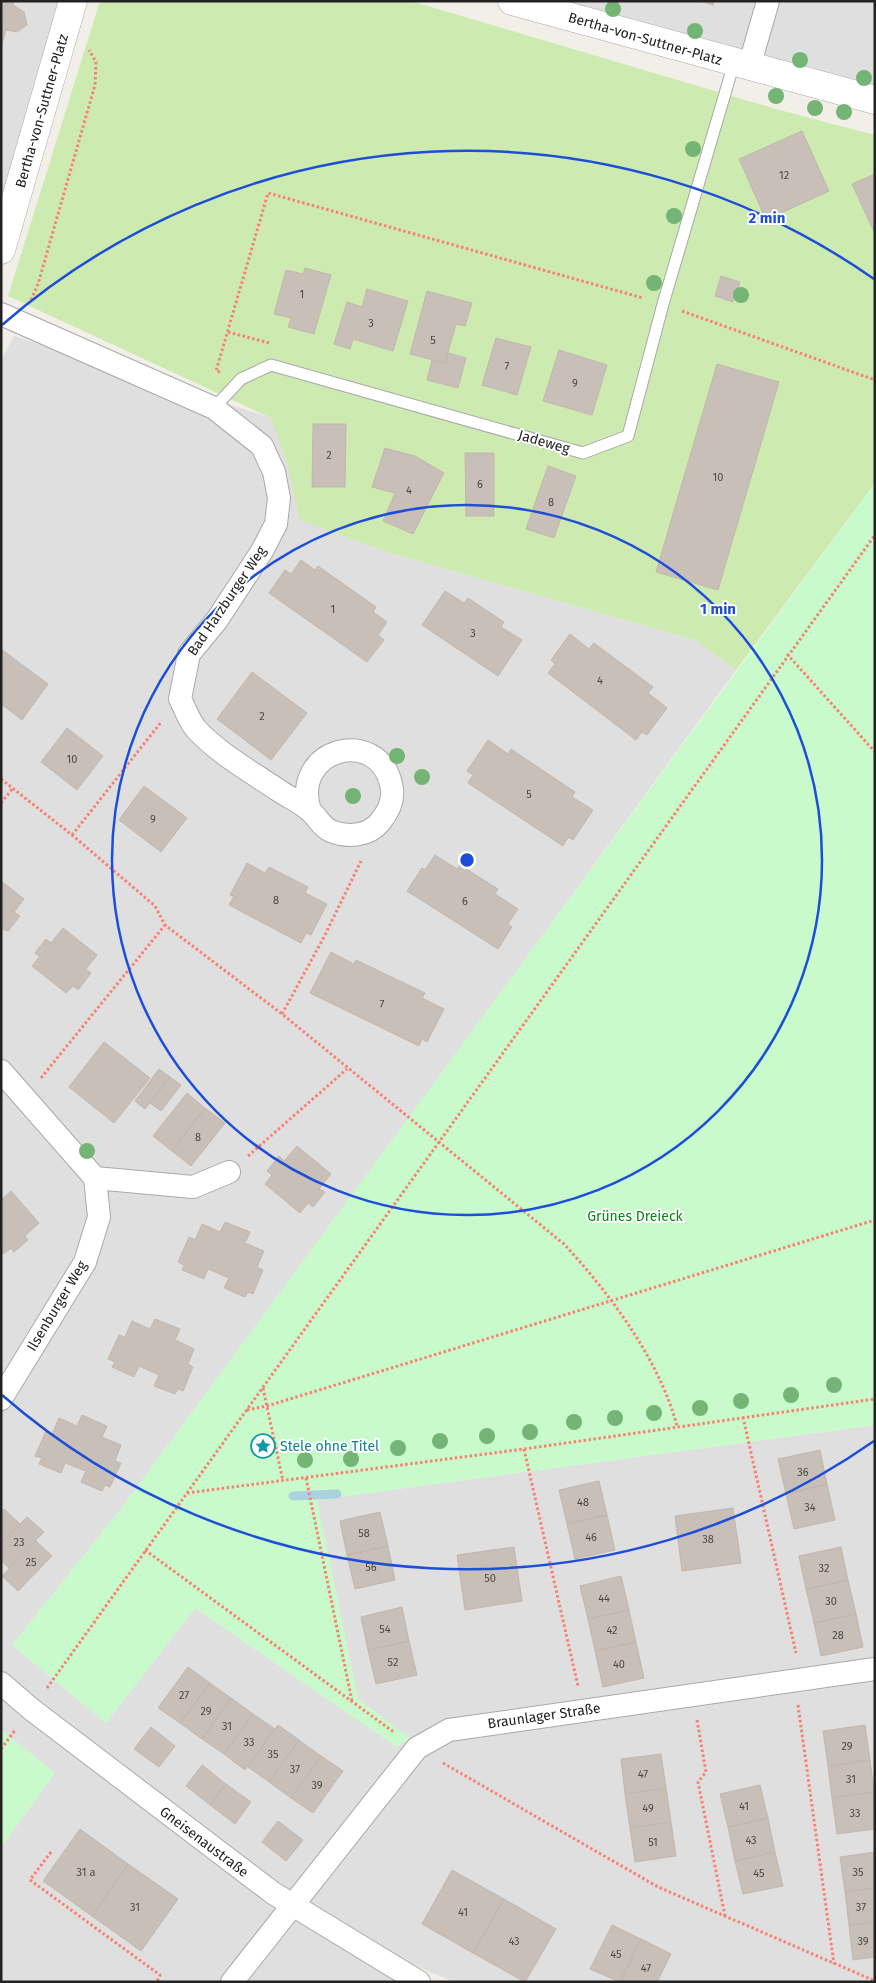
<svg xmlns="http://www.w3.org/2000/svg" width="876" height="1983" font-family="'Fira Sans',sans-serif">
<rect width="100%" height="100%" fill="#f2efe9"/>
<path fill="#e0dfdf" d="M1,1H73L1,250Z
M519,1H875V86Z
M14,336L272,418L287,464L301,520L387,552L695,640L736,670L428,1092L120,1510L12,1645L106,1723L195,1608L397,1747L409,1738L358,1699L316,1500L875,1425V1982H454L284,1910L418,1982H1V1847L55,1773L1,1730V360Z"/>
<path fill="#cdebb0" d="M100,1H411L776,109L875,135V483L736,670L695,640L387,552L300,520L287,464L271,418L8,296Z"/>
<path fill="#c8facc" d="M875,483V1425L317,1500L358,1699L410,1738L397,1747L195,1608L106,1723L12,1645L120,1510Z
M1,1730L55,1773L1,1847Z"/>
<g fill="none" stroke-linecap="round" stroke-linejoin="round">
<path stroke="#aad3df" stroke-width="9" d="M293,1496L337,1494"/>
</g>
<path fill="#c7bfb8" stroke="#c4b6ab" d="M1,1H14L13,5L24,12L27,25L17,32L6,30L1,47Z
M700,1H714L713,5Z
M802,131L829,191L766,220L739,159Z
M875,174V234L852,184Z
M305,268L331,275L314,334L288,327L291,318L274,314L286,270L303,274Z
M721,276L740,282L733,302L715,296Z
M367,289L408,301L393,351L353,339L350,349L334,344L347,302L362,307Z
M427,291L472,303L465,326L456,324L445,363L410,354Z
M496,338L531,347L517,395L482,385Z
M559,350L607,365L592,415L543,401Z
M448,353L466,358L458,388L427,380L432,360L445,363Z
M717,364L779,382L718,590L656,572Z
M313,424H346L345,487H312Z
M385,448L415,456L444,473L413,534L383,521L395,493L372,487Z
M465,453H494V516H466Z
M548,466L576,476L554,538L526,529Z
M301,560L315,570L318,566L376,607L373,612L387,622L378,635L384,640L367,662L269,593L285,570L291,574Z
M445,591L464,603L468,598L504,622L501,627L522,640L498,676L422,625Z
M570,634L589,649L594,643L653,687L648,693L667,708L647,735L642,732L636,740L548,673L555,664L551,660Z
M1,649L48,684L22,720L1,704Z
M252,672L307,713L271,760L217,719Z
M67,728L103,756L77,790L41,762Z
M488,740L508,754L511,749L575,792L572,797L593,810L573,840L568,837L563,846L468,783L473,775L467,771Z
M144,786L187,818L161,852L119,820Z
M435,855L457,869L460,865L498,889L495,894L518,909L508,924L512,927L498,949L407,891L422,868L425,870Z
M247,863L265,873L269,867L308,887L305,893L327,904L311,935L306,933L301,943L229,905L234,896L230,895Z
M1,881L24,899L14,912L20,916L8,931L1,928Z
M63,928L97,955L86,969L91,973L78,990L73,986L66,993L32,966L40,956L35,953L46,939L51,943Z
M331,952L354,964L356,960L425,993L422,998L444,1009L427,1042L422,1039L419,1046L310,993Z
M104,1042L150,1078L114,1123L69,1087Z
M159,1069L170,1077L145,1109L135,1101Z
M170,1077L181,1085L161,1111L150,1103Z
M187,1093L205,1108L172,1151L153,1136Z
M205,1108L225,1123L191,1166L172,1151Z
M297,1146L331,1174L319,1189L325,1192L313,1207L308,1203L300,1213L265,1184L272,1175L267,1171L279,1156L284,1161Z
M11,1191L39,1223L25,1236L28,1240L14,1252L11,1248L4,1254L1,1251V1200Z
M225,1222L250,1232L245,1243L264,1251L257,1267L263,1270L253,1294L248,1292L245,1297L224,1288L229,1278L208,1269L204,1279L182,1270L184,1265L178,1262L189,1237L195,1240L202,1224L220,1232Z
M155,1319L180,1329L175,1340L194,1349L188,1364L193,1367L183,1391L178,1389L175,1394L154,1386L159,1375L139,1366L134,1377L112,1367L115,1362L108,1359L119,1335L125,1337L132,1321L150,1329Z
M82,1415L107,1426L102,1437L121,1445L115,1461L121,1463L110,1487L105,1485L102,1491L81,1482L86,1471L65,1463L61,1473L39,1464L42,1458L35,1456L46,1431L52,1434L59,1418L77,1426Z
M820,1450L827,1484L786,1494L778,1459Z
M599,1481L607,1515L567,1524L559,1490Z
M827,1484L835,1520L794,1529L786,1494Z
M733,1508L741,1563L682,1571L675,1516Z
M4,1509L20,1524L1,1544V1513Z
M380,1512L388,1546L347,1555L340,1521Z
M607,1515L615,1550L575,1559L567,1524Z
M27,1517L44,1532L9,1568L1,1560V1544Z
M36,1541L52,1556L18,1591L2,1576Z
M388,1546L395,1580L355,1589L347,1555Z
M514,1547L522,1601L465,1610L457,1555Z
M841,1547L848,1580L806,1589L799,1556Z
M621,1576L629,1610L588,1619L580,1586Z
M848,1580L856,1614L814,1623L806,1589Z
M402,1607L409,1641L368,1650L361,1617Z
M629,1610L636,1642L595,1651L588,1619Z
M856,1614L863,1647L821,1656L814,1623Z
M409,1641L417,1675L376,1684L368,1650Z
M636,1642L644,1678L603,1687L595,1651Z
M188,1667L210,1683L180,1723L158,1708Z
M210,1683L231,1698L202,1739L180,1723Z
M231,1698L253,1714L224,1754L202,1739Z
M253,1714L275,1729L245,1770L224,1754Z
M278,1725L299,1740L269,1782L248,1767Z
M865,1725L870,1760L828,1766L823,1731Z
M151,1727L175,1746L159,1767L134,1749Z
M299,1740L321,1756L291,1798L269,1782Z
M661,1754L666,1788L625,1794L621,1759Z
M321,1756L343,1771L313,1813L291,1798Z
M870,1760L874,1792L832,1798L828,1766Z
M202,1765L226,1784L210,1805L186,1786Z
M226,1784L251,1802L235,1824L210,1805Z
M760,1785L768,1818L728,1827L720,1794Z
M666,1788L671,1822L630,1828L625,1794Z
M874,1792L875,1829L837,1834L832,1798Z
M768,1818L775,1852L735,1861L728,1827Z
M278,1821L303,1840L286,1861L262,1842Z
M671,1822L676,1856L635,1862L630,1828Z
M80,1829L128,1864L92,1916L43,1881Z
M775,1852L783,1886L743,1894L735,1861Z
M875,1852V1888L845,1892L840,1857Z
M128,1864L178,1899L141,1951L92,1916Z
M452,1870L504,1899L473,1953L422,1924Z
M875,1888V1922L849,1925L845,1892Z
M504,1899L556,1929L525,1982L473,1953Z
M875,1922V1957L853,1960L849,1925Z
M612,1925L641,1939L620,1982L590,1969Z
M641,1939L671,1954L657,1982H620Z"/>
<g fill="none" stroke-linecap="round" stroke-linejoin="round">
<g stroke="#a9a9a9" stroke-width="13">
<path id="service" d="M214,408L241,379L271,365L583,453L628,436L663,304L734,63"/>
</g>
<g stroke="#a9a9a9" stroke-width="24">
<path id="minor" d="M749,67L768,1
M1,314L214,408L262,446L274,472L279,498L276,524L262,551L217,620L189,654L180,699C185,708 189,721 196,729C219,754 253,773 281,792C290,798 302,803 310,811C318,817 321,827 331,831C347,838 369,836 380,822C389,811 395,798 391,784C378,726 290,748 310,811
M1,1071L95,1178L99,1217L85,1262L1,1399
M95,1178L193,1187L229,1172
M1,1683L31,1709L273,1893L419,1982
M232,1982L417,1748L449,1730L875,1669"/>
</g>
<g stroke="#a9a9a9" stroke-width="29">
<path id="tertiary" d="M512,1L875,100
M1,250L73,1"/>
</g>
<path stroke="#fa8072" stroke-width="3" stroke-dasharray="2.5 2.5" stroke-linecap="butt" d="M31,300L38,284L95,85L96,62L89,50
M682,311L875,380
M228,332L269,343
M220,372L216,371L268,193L643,298
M787,654L875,752
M1,779L72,835L155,906L165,925L282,1014L564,1244C610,1294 659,1359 677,1426
M1,803L13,788
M72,835L162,721
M282,1014L324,937L361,861
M41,1078L165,925
M248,1156L347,1069
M263,1388L283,1481
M247,1410L267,1406L875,1220
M743,1417L796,1653
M524,1449L578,1686
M306,1478L352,1701
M187,1493L524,1449L875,1399
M145,1550L395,1733
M47,1688L875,535
M798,1705L834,1964
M697,1720L706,1772L698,1782L725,1916
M1,1749L16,1729
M443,1763L658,1887L875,1981
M51,1852L30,1880L160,1975L157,1982"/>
<use href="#service" stroke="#fff" stroke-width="11"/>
<use href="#minor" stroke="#fff" stroke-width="22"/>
<use href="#tertiary" stroke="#fff" stroke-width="28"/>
</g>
<g fill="#74b475">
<circle cx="613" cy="9" r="8"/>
<circle cx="695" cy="31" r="8"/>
<circle cx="800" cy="60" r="8"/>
<circle cx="864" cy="78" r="8"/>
<circle cx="776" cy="96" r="8"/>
<circle cx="815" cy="108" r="8"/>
<circle cx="844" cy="112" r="8"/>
<circle cx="693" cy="149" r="8"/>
<circle cx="674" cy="216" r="8"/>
<circle cx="654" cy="283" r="8"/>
<circle cx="741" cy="295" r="8"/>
<circle cx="397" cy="756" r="8"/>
<circle cx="422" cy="777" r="8"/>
<circle cx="353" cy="796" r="8"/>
<circle cx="87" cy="1151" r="8"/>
<circle cx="834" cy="1385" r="8"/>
<circle cx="791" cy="1395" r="8"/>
<circle cx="741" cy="1401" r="8"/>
<circle cx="700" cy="1408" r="8"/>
<circle cx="654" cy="1413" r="8"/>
<circle cx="615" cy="1418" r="8"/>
<circle cx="574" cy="1422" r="8"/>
<circle cx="530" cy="1432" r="8"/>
<circle cx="487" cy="1436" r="8"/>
<circle cx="440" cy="1441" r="8"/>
<circle cx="398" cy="1448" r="8"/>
<circle cx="351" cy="1459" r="8"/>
<circle cx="305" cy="1460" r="8"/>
</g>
<g fill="none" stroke="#1d4ed8" stroke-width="2.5">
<circle cx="467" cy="860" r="355"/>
<path d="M874 1441A709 709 0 0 1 2 1395M2 325A709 709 0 0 1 874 279"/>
</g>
<defs>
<g id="sight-ring" transform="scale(1.25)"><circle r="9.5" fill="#fff" stroke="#0f9aa8" stroke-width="1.5"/><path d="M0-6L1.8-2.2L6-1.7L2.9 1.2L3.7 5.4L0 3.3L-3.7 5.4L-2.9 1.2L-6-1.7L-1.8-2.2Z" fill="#0f9aa8"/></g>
</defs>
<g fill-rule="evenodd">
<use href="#sight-ring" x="263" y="1446"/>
</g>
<g text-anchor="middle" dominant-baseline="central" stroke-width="4" stroke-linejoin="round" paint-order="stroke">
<g font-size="11" fill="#4b4948">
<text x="784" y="175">12</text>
<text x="302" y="294">1</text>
<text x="371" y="323">3</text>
<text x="433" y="340">5</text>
<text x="507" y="366">7</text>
<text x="575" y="383">9</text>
<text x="329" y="455">2</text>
<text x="718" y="477">10</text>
<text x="480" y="484">6</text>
<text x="409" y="490">4</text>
<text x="551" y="502">8</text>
<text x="333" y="609">1</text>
<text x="473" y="633">3</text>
<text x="600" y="680">4</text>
<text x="262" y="716">2</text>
<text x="72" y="759">10</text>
<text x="529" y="794">5</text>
<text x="153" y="819">9</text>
<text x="276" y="900">8</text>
<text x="465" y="901">6</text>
<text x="382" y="1004">7</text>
<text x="198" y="1137">8</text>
<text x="803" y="1472">36</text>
<text x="583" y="1502">48</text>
<text x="810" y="1507">34</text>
<text x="364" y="1533">58</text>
<text x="591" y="1537">46</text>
<text x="708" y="1539">38</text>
<text x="19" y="1542">23</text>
<text x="31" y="1562">25</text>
<text x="371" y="1567">56</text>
<text x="824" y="1568">32</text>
<text x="490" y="1578">50</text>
<text x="604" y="1598">44</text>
<text x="831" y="1601">30</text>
<text x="385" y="1629">54</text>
<text x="612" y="1630">42</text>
<text x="838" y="1635">28</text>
<text x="393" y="1662">52</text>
<text x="619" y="1664">40</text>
<text x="184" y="1695">27</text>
<text x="206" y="1711">29</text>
<text x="227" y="1726">31</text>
<text x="249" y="1742">33</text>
<text x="847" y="1746">29</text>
<text x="273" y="1754">35</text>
<text x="295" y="1769">37</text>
<text x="643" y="1774">47</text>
<text x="851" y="1779">31</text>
<text x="317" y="1785">39</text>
<text x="744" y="1806">41</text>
<text x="648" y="1808">49</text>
<text x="855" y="1813">33</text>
<text x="751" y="1840">43</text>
<text x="653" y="1842">51</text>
<text x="86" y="1872">31 a</text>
<text x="858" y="1872">35</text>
<text x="759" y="1873">45</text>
<text x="135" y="1907">31</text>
<text x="861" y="1907">37</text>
<text x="463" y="1912">41</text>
<text x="514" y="1941">43</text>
<text x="863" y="1941">39</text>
<text x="616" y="1954">45</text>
<text x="646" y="1968">47</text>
</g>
<g font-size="14" fill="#222" stroke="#fff">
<text transform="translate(645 39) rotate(16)">Bertha-von-Suttner-Platz</text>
<text transform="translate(42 111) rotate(-74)">Bertha-von-Suttner-Platz</text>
<text transform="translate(544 442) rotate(16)">Jadeweg</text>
<text transform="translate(227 601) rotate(-56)">Bad Harzburger Weg</text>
<text transform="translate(57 1306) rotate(-59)">Ilsenburger Weg</text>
<text transform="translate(544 1716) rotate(-8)">Braunlager Straße</text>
<text transform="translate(204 1842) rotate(37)">Gneisenaustraße</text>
</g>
<g font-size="14" fill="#0c8416" stroke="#fff">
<text x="635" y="1216">Grünes Dreieck</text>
</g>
<g font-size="14" fill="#0d838f" stroke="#fff" text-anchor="start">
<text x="280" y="1446">Stele ohne Titel</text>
</g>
</g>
<circle cx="467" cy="860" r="8" fill="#1d4ed8" stroke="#fff" stroke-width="2.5"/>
<g font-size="15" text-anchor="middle" font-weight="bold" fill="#1d4ed8" stroke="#fff" stroke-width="4" stroke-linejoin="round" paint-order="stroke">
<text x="767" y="223">2 min</text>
<text x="718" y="614">1 min</text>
</g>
<rect width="876" height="1983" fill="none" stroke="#222222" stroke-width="5"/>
</svg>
